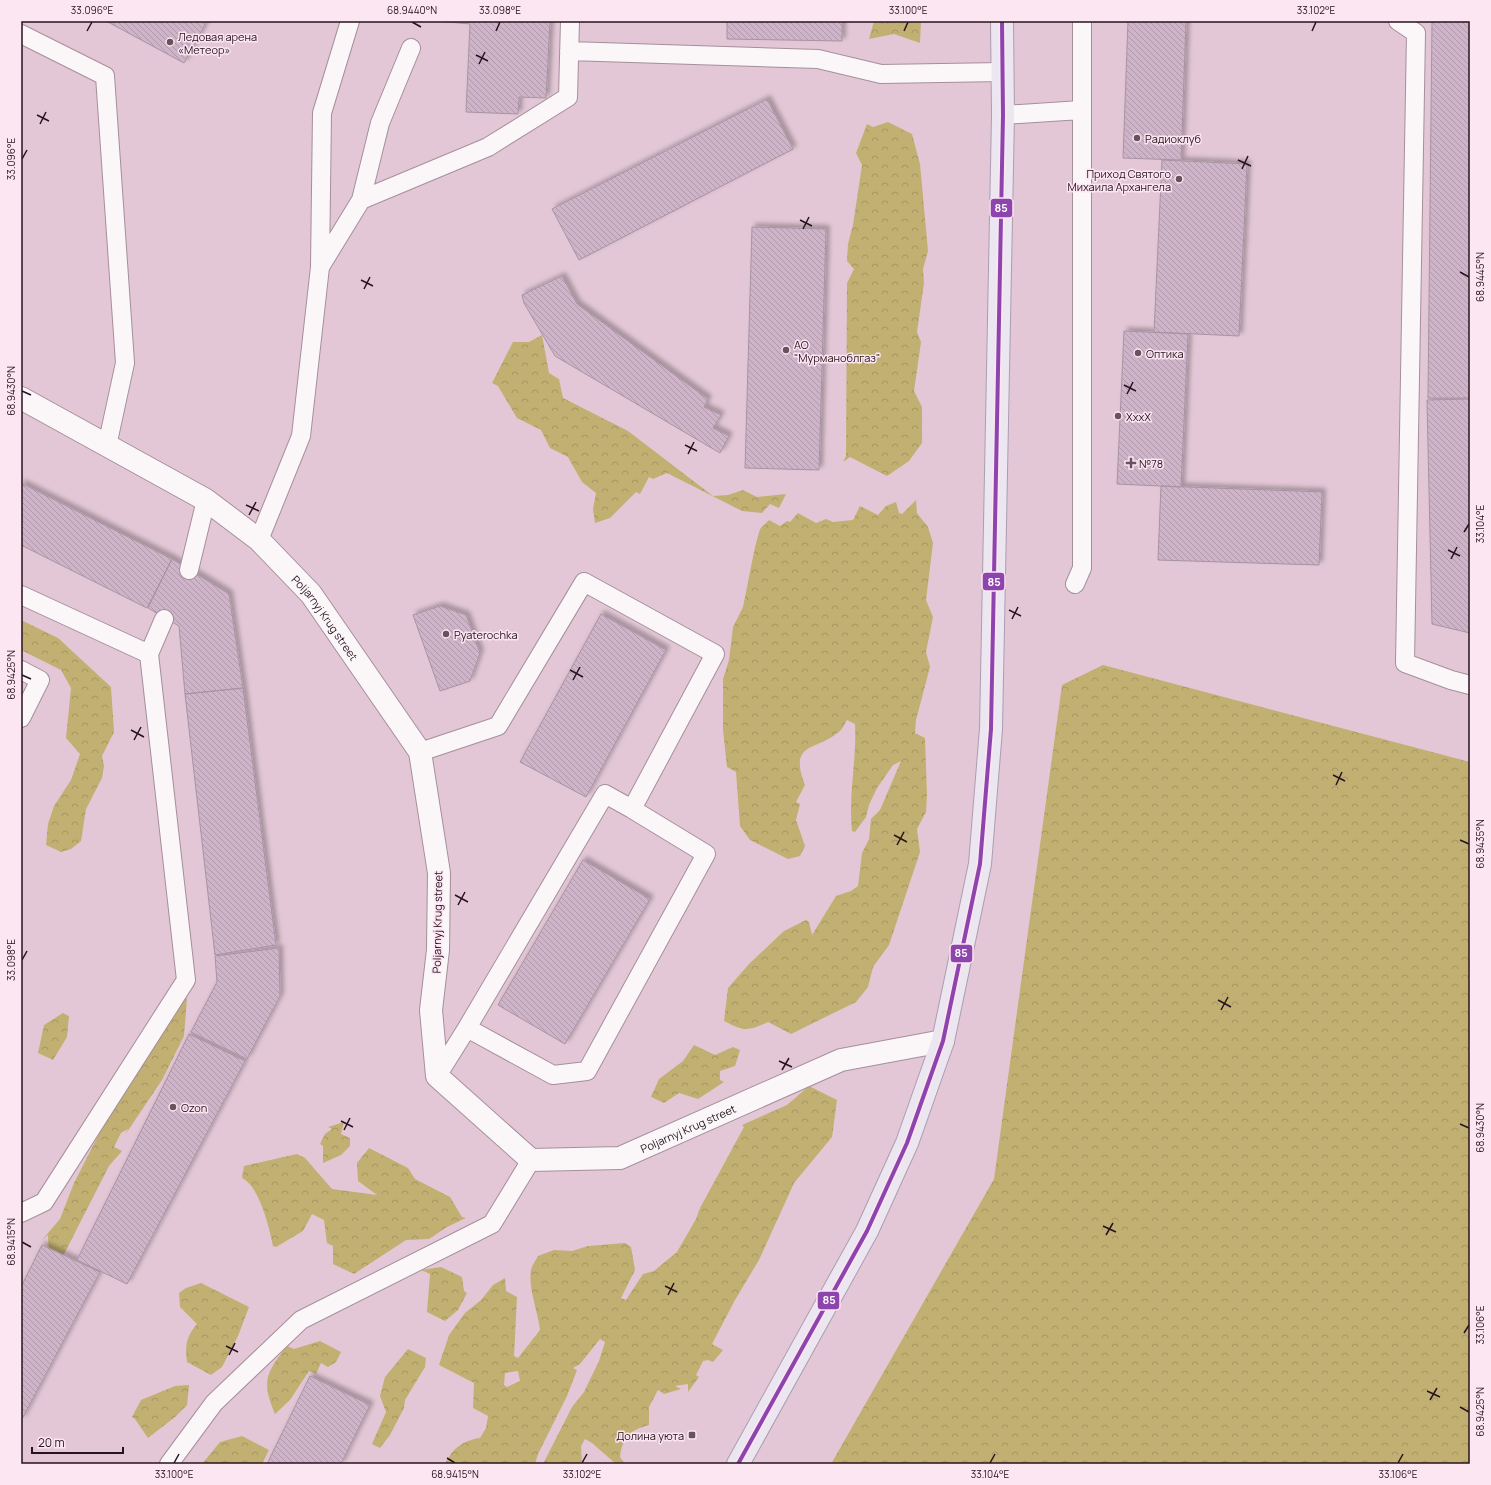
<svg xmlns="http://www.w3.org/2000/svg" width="1491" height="1485" font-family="Manrope,sans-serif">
<defs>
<pattern id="forest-crowns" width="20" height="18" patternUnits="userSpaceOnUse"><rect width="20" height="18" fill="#c1b071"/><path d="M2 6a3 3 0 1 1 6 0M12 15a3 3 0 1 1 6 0" fill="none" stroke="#a69661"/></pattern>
<pattern id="building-back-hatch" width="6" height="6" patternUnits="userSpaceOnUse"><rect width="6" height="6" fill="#ceb3c9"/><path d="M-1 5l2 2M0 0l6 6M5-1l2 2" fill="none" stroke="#b199ac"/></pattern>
<filter id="shadow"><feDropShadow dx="3.5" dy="-3.5" stdDeviation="2" flood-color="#0004"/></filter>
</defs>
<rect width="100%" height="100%" fill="#e3c7d6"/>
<path fill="url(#forest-crowns)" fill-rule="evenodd" d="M874,21H921L920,43L894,34L869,39Z
M888,122L912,134L920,164L928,251L923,269L924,283L917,332L921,342L914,391L922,407V443L909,461L887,476L850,457L843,462L846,456L847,283L854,269L847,261L848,244L853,225L862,165L856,153L867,124L873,127Z
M542,335L549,373L559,379L563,398L628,431L713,496L728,495L743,490L757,497L786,494L779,508L770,504L762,513L742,511L667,473L653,479L649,477L640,494L636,492L610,518L595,523L593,509L596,493L582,482L568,457L550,448L541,430L517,418L498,386L492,383L513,342H529Z
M916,500L917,513L928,527L933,543L926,600L933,617L926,652L930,667L916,720L915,733L925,738L927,795L926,812L917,829L920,852L889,945L873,967L868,987L856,1002L791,1034L768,1022C747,1032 743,1031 724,1021L728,988L749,964L784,931L806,920L809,922L812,935L836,896L851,891L858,886L862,853L869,839L871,819L880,810L901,761L893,765L877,788L869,805L866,817L855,832L852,831C848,795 857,759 855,724L847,720C845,723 843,728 840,731C816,752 788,741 805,785L796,802L800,804L796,820L805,846L800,856L788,859L750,840L740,826L736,772L727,767L723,730V679L729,660L733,627L743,607L755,547L760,529L769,520L780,526L787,521L790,522L798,513L816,523L826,519L833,522L853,520L860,506L878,515L886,506L896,502L899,513L902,514Z
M21,620L58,638L111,687L114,732L102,756L104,766L102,778L86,809L81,841L71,849L61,852L46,845L48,824L54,806L71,780L80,754L66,738L71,688L61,670L21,650Z
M1103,665L1470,762V1464H831L994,1179L1062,685Z
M187,998L184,1036L162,1080L125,1135L128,1129L121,1133L114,1147L122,1151L109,1166L60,1262L49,1257L48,1235L42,1240L60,1219L74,1183L118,1097L172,1008Z
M63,1013L69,1016L67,1037L53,1060L38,1053L44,1025Z
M694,1045L715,1055L733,1047L740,1050L735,1066L720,1071V1080L724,1082L698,1099L679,1093L664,1103L651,1097L659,1079L683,1061Z
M809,1086L837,1100L832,1137L794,1183L759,1260L735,1300L712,1344L723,1350L713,1362L708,1360L703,1361L696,1375L699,1377L688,1392V1384L675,1386L681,1389L664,1394L658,1390L649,1407V1425C629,1431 623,1435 620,1457L625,1464H616L592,1443L585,1439L581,1446L582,1464H543L572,1407L584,1392L599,1361L605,1342L600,1339L580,1364L573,1368L577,1370L567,1396L538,1454L535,1464H445C453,1448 462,1441 480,1438L486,1428L488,1416L473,1408L474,1383L439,1365L449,1335L465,1313L481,1300L493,1285L505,1278L506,1291L517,1297L514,1356L518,1358L540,1330C538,1311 528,1289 531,1270C532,1265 536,1260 538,1256L554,1250L572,1251L588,1246L625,1243L631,1247L635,1270L621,1298L626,1300L643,1274L654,1271L677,1252L696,1219L700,1208L744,1127L742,1125L787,1105ZM518,1371L520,1381L507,1387L504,1385L505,1373Z
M344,1122L341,1134L350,1138V1146L341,1155L323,1163V1146L320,1144L325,1134L332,1129L328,1127Z
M369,1148L408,1168L415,1179L450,1197L462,1217L466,1218L447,1227L429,1239L406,1240L354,1274L333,1264V1246L327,1243L324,1220L312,1214L303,1231L276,1247L273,1246C269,1227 260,1187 242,1178L244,1166L297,1154L305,1158L332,1189L377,1195L358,1181L357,1163Z
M441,1267L462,1277L464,1291L467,1293L458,1310L445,1321L427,1312L430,1274L421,1270Z
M201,1283L249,1307L238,1336L222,1367L211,1375L187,1362C185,1345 186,1337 197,1324L180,1307L179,1293L186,1288Z
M320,1341L341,1352L336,1362L328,1367L321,1363L316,1374L309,1371L290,1400L275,1414C261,1381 266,1373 287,1346L294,1349Z
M408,1349L426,1358L425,1367L405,1400L404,1408L390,1435L380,1448L372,1444L386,1412L380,1396L385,1377Z
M189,1385L187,1405L175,1417L148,1438L135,1419L132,1417L141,1400L175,1386Z
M242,1436L269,1450L262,1464H202L220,1442Z"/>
<path fill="url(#building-back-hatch)" stroke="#a894a2" filter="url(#shadow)" d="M106,21H207L184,63Z
M437,21H550L546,98L519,97L518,114L466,112L470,24Z
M727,21H842V41L727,39Z
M1128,21H1186L1181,160L1123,158Z
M1432,21H1470V398H1428Z
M767,99L793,149L579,260L552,209Z
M1162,160L1247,164L1239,336L1154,332Z
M752,227L826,229L819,470L745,468Z
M562,276L577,304L708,399L704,407L721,415L713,428L729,436L720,453L555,356L524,303L522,295Z
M1124,331L1188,334L1181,487L1117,484Z
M1470,399V633L1432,624L1427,400Z
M21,483L172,559L147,608L21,545Z
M1161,486L1322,492L1319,565L1158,560Z
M172,559L229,594L243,688L185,694L179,626L148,608Z
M440,606L466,615L480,653L470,681L440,691L413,615Z
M601,614L666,650L586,797L520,762Z
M243,688L276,945L215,955L185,694Z
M583,860L650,899L565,1044L498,1005Z
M279,948L280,996L247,1059L191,1032L217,982L215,956Z
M189,1034L245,1061L127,1284L77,1260Z
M42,1245L100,1272L21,1421V1287Z
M310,1376L370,1405L341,1464H267Z"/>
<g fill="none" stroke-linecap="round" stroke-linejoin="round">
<g stroke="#a58f9b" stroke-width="20">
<path id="service" d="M350,21L322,113L320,267L361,200
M1398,21L1416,33L1405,663L1451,680L1470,685
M21,34L105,76L125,363L107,446
M411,48L380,123L361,200L488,147L568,97L570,21
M569,51L818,59L881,74L1002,72
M1003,115L1081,110
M259,540L301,436L320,267
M189,570L206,500
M1075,584L1082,568V21
M21,595L149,654L186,980L44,1202L21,1213
M149,654L164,619
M21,670L40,680L21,718
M420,752L498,726L584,582L715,654L632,809L706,854L587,1071L553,1075L467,1028L437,1076
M467,1028L605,794L632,809
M169,1464L214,1403L301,1320L492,1224L531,1160"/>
</g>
<g stroke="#a58f9b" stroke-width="24">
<g id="minor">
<path id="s1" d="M21,398L206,500L259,540L311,594L420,752L439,873L438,950L431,1010L437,1076L531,1160L620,1158L841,1060L943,1041"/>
</g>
</g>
<g stroke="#ab9db1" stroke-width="24">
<path id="primary" d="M738,1464L867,1231L907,1143L943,1041L980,864L991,729L1003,115L1002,21"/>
</g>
<use href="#service" stroke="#fbf7f9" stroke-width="18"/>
<use href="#minor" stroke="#fbf7f9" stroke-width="22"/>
<use href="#primary" stroke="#ece6f0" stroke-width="22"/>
<g stroke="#fce6f2" stroke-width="7">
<path id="bus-1" d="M738,1464L867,1231L907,1143L943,1041L980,864L991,729L1003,115L1002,21"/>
</g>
<use href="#bus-1" stroke="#8e44ad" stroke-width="4"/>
</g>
<path fill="none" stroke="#26131e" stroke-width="1.5" d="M412,22L421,27M87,31L92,22M496,31L500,22M904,31L908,22M1312,31L1316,22M476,55L488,61M479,64L485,52M37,115L49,121M40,124L46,112M22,159L27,150M1238,160L1251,166M1242,169L1248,156M800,220L812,226M803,229L809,217M1460,272L1469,277M361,280L373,286M364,289L370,277M1124,385L1136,391M22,391L31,395M1127,394L1133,382M685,445L697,451M688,454L694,442M246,505L259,511M249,515L256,502M1464,532L1469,524M1448,550L1460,556M1451,559L1457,547M1009,610L1021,616M1012,619L1018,607M570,670L583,677M22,675L31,679M573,680L580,667M131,730L144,737M134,740L141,727M1333,775L1345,781M1336,785L1342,772M894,835L907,842M1460,840L1469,844M897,845L904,832M455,895L468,902M458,905L465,892M22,960L27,951M1218,1000L1231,1007M1221,1010L1228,997M779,1061L792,1067M782,1070L789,1058M341,1121L353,1127M1460,1124L1469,1128M344,1130L350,1118M1103,1226L1116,1232M1106,1235L1113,1223M22,1242L31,1247M665,1286L677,1292M668,1295L674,1283M1464,1333L1469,1325M226,1346L238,1352M229,1355L235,1343M1427,1391L1440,1397M1430,1400L1437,1388M1460,1407L1469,1412M447,1458L455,1463M174,1463L179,1454M582,1463L587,1454M990,1463L995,1454M1398,1463L1403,1454"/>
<g fill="#68525e" stroke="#fce6f2" stroke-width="1.5">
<circle cx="170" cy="42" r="4"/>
<circle cx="1137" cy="138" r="4"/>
<circle cx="1179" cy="179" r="4"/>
<circle cx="786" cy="350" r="4"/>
<circle cx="1138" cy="353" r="4"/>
<circle cx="1118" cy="416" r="4"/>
<path d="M1129 457h4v4h4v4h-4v4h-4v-4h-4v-4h4z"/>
<circle cx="446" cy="634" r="4"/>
<circle cx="173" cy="1107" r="4"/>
<rect x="688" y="1431" width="8" height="8" rx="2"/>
</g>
<g text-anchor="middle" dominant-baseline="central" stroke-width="3" stroke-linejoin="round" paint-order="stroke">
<g font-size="11" fill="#26131e" stroke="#fce6f2" text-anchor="start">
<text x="178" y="36">Ледовая арена<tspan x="178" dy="13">«Метеор»</tspan></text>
<text x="1145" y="138">Радиоклуб</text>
<text x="1171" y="173" text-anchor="end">Приход Святого<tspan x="1171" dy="13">Михаила Архангела</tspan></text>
<text x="794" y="344">AO<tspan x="794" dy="13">"Мурманоблгаз"</tspan></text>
<text x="1146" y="353">Оптика</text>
<text x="1126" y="416">XxxX</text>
<text x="1139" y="463">№78</text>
<text x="454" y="634">Pyaterochka</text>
<text x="181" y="1107">Ozon</text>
<text x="684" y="1435" text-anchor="end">Долина уюта</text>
</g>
<g font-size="11" fill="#26131e" stroke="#fce6f2">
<text stroke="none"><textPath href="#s1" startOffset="380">Poljarnyj Krug street</textPath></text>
<text transform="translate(437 922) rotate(-89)">Poljarnyj Krug street</text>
<text stroke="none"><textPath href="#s1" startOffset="1160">Poljarnyj Krug street</textPath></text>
</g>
</g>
<g stroke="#fce6f2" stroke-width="1.5">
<rect x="990" y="198" width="23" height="20" rx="4" fill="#8e44ad"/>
<rect x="982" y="572" width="23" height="19" rx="4" fill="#8e44ad"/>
<rect x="950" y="944" width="23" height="19" rx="4" fill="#8e44ad"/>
<rect x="817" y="1291" width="23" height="19" rx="4" fill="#8e44ad"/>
</g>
<g font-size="11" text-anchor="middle" font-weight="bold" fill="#fff">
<text x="1001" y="212">85</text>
<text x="994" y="586">85</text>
<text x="961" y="957">85</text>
<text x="829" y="1304">85</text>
</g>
<rect width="1491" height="1485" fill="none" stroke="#fce6f2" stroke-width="44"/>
<path d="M32 1447v6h91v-6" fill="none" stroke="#26131e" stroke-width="2"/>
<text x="38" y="1447" font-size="12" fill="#26131e" stroke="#fce6f2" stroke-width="3" paint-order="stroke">20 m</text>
<rect x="22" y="22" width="1447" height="1441" fill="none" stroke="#26131e" stroke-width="1.5"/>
<g font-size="10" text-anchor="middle" fill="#26131e">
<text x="92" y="14">33.096°E</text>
<text x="412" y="14">68.9440°N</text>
<text x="500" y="14">33.098°E</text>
<text x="908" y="14">33.100°E</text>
<text x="1316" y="14">33.102°E</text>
<text transform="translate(11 159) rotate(-90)" y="4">33.096°E</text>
<text transform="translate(1480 277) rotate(-90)" y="4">68.9445°N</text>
<text transform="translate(11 391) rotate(-90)" y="4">68.9430°N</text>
<text transform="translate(1480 524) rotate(-90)" y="4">33.104°E</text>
<text transform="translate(11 675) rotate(-90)" y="4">68.9425°N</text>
<text transform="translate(1480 844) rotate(-90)" y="4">68.9435°N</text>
<text transform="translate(11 960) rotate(-90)" y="4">33.098°E</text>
<text transform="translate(1480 1128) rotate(-90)" y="4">68.9430°N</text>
<text transform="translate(11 1242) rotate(-90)" y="4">68.9415°N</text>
<text transform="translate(1480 1325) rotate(-90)" y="4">33.106°E</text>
<text transform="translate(1480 1412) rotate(-90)" y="4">68.9425°N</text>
<text x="174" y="1478">33.100°E</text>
<text x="455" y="1478">68.9415°N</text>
<text x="582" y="1478">33.102°E</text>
<text x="990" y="1478">33.104°E</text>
<text x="1398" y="1478">33.106°E</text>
</g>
</svg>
